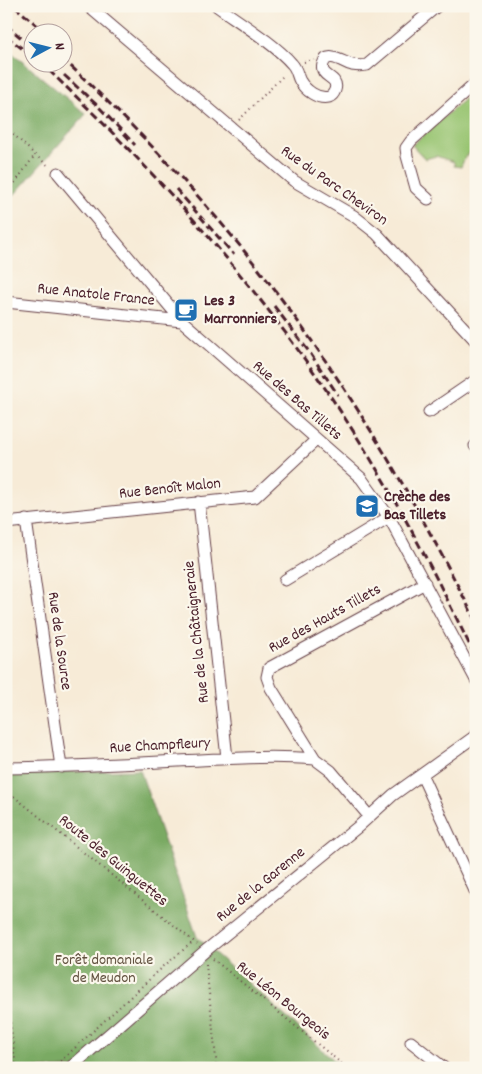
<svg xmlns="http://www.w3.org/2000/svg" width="482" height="1074" font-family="Dekko,sans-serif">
<rect width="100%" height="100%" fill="#fbf7ec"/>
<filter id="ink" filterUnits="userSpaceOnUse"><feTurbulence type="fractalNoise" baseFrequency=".02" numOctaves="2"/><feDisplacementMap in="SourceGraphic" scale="10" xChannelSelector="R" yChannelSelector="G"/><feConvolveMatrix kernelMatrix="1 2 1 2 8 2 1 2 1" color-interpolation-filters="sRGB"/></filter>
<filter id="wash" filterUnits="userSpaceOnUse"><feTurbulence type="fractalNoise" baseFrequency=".0096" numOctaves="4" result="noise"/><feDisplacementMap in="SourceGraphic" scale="20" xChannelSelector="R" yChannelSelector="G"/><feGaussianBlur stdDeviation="1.12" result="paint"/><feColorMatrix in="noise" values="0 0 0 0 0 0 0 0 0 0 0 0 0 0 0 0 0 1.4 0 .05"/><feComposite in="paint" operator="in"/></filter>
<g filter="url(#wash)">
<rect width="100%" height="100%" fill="#f7ebd7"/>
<path fill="#99c572" stroke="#72724e" d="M476,89V148L465,157L461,167L454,166V162L436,156L425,159L412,145Z"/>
<path fill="#7aaa64" stroke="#626448" d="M6,48L86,114L6,204Z
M140,770L197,937L343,1068H6V773Z"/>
</g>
<g filter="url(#ink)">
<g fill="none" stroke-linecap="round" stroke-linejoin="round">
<g stroke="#643e45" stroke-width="13">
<path id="street" d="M88,6L294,181L354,216L377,234L476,341
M217,6C239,22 275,44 292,64C297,69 297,76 300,81C305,90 318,100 329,97C334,95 338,87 334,81C330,76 320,74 323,64C327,50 344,63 352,65C358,66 362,66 367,65L437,6
M58,173L182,321L361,478L389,517L476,680
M428,199L416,188L407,156L406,148L411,141L476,83
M6,302L182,321
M429,412L476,380
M475,446H476
M199,502L227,758
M26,520L61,767
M6,523L255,497L316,440
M285,580L389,517
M6,768C64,767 121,764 178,761C223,759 269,755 315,759
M420,776L424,780L476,893
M369,816L331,771L315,759L271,688L267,677L269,668L425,583
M411,1042L444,1068
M70,1068L204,952L359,826L393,795L474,737L476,734"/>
</g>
<path stroke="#643e45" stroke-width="2" stroke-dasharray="1 4" stroke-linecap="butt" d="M304,62L314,60
M239,120L285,74
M6,127L35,155L50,167
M6,195L35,155
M6,790L197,944
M213,959L347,1068
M206,964L217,1068
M6,988L16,1068
M53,1068L164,966L194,941"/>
<use href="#street" stroke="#fff" stroke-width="11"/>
<path stroke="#4a1f2b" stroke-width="3" stroke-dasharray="8 4" stroke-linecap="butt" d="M14,6L45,32
M6,25L32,47
M6,36L32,56
M62,58C116,108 167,160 215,216C320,338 405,478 476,622
M40,62C156,171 262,289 348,423C397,498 437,578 476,658
M64,75L99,107L135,145
M176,189L234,255
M274,306L310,353L338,395"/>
</g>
</g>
<defs>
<g id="cafe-square" transform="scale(1.25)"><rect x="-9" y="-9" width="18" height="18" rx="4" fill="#1f6fb2" stroke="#fbf7ec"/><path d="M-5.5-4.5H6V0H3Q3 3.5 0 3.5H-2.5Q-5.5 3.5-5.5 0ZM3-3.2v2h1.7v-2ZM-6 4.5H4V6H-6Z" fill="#fff"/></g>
<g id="school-square" transform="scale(1.25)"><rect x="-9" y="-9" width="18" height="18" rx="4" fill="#1f6fb2" stroke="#fbf7ec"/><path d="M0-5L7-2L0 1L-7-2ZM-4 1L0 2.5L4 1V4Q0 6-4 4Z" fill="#fff"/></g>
</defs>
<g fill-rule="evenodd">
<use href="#cafe-square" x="186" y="310"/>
<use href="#school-square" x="367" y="506"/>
</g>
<g text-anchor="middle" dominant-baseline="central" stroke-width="4.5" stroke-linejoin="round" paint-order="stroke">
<g font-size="16" fill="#4a1f2b" stroke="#fbf7ec">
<text transform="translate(334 186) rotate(35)">Rue du Parc Cheviron</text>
<text transform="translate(96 295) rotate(6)">Rue Anatole France</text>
<text transform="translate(297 401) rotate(41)">Rue des Bas Tillets</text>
<text transform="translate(170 489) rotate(-6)">Rue Benoît Malon</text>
<text transform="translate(325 619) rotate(-29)">Rue des Hauts Tillets</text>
<text transform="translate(197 632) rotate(-96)">Rue de la Châtaigneraie</text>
<text transform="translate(59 641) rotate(82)">Rue de la Source</text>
<text transform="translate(160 746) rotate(-3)">Rue Champfleury</text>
<text transform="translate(113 861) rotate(39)">Route des Guinguettes</text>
<text transform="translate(261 885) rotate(-39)">Rue de la Garenne</text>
<text transform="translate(283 1001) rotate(39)">Rue Léon Bourgeois</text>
</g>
<g font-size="16" font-weight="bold" fill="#4a1f2b" stroke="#fbf7ec" text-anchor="start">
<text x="204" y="301">Les 3<tspan x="204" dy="18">Marronniers</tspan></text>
<text x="384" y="497">Crèche des<tspan x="384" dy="18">Bas Tillets</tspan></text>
</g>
<g font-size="16" fill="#625140" stroke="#fbf7ec">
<text x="104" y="960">Forêt domaniale<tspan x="104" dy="18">de Meudon</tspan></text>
</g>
</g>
<rect width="482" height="1074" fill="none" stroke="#fbf7ec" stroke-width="25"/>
<g transform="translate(48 48) rotate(83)"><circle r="24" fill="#fbf7ec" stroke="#b4a19f"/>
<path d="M0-4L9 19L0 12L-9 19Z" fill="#1f6fb2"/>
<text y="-8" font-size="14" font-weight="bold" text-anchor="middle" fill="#4a1f2b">N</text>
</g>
</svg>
